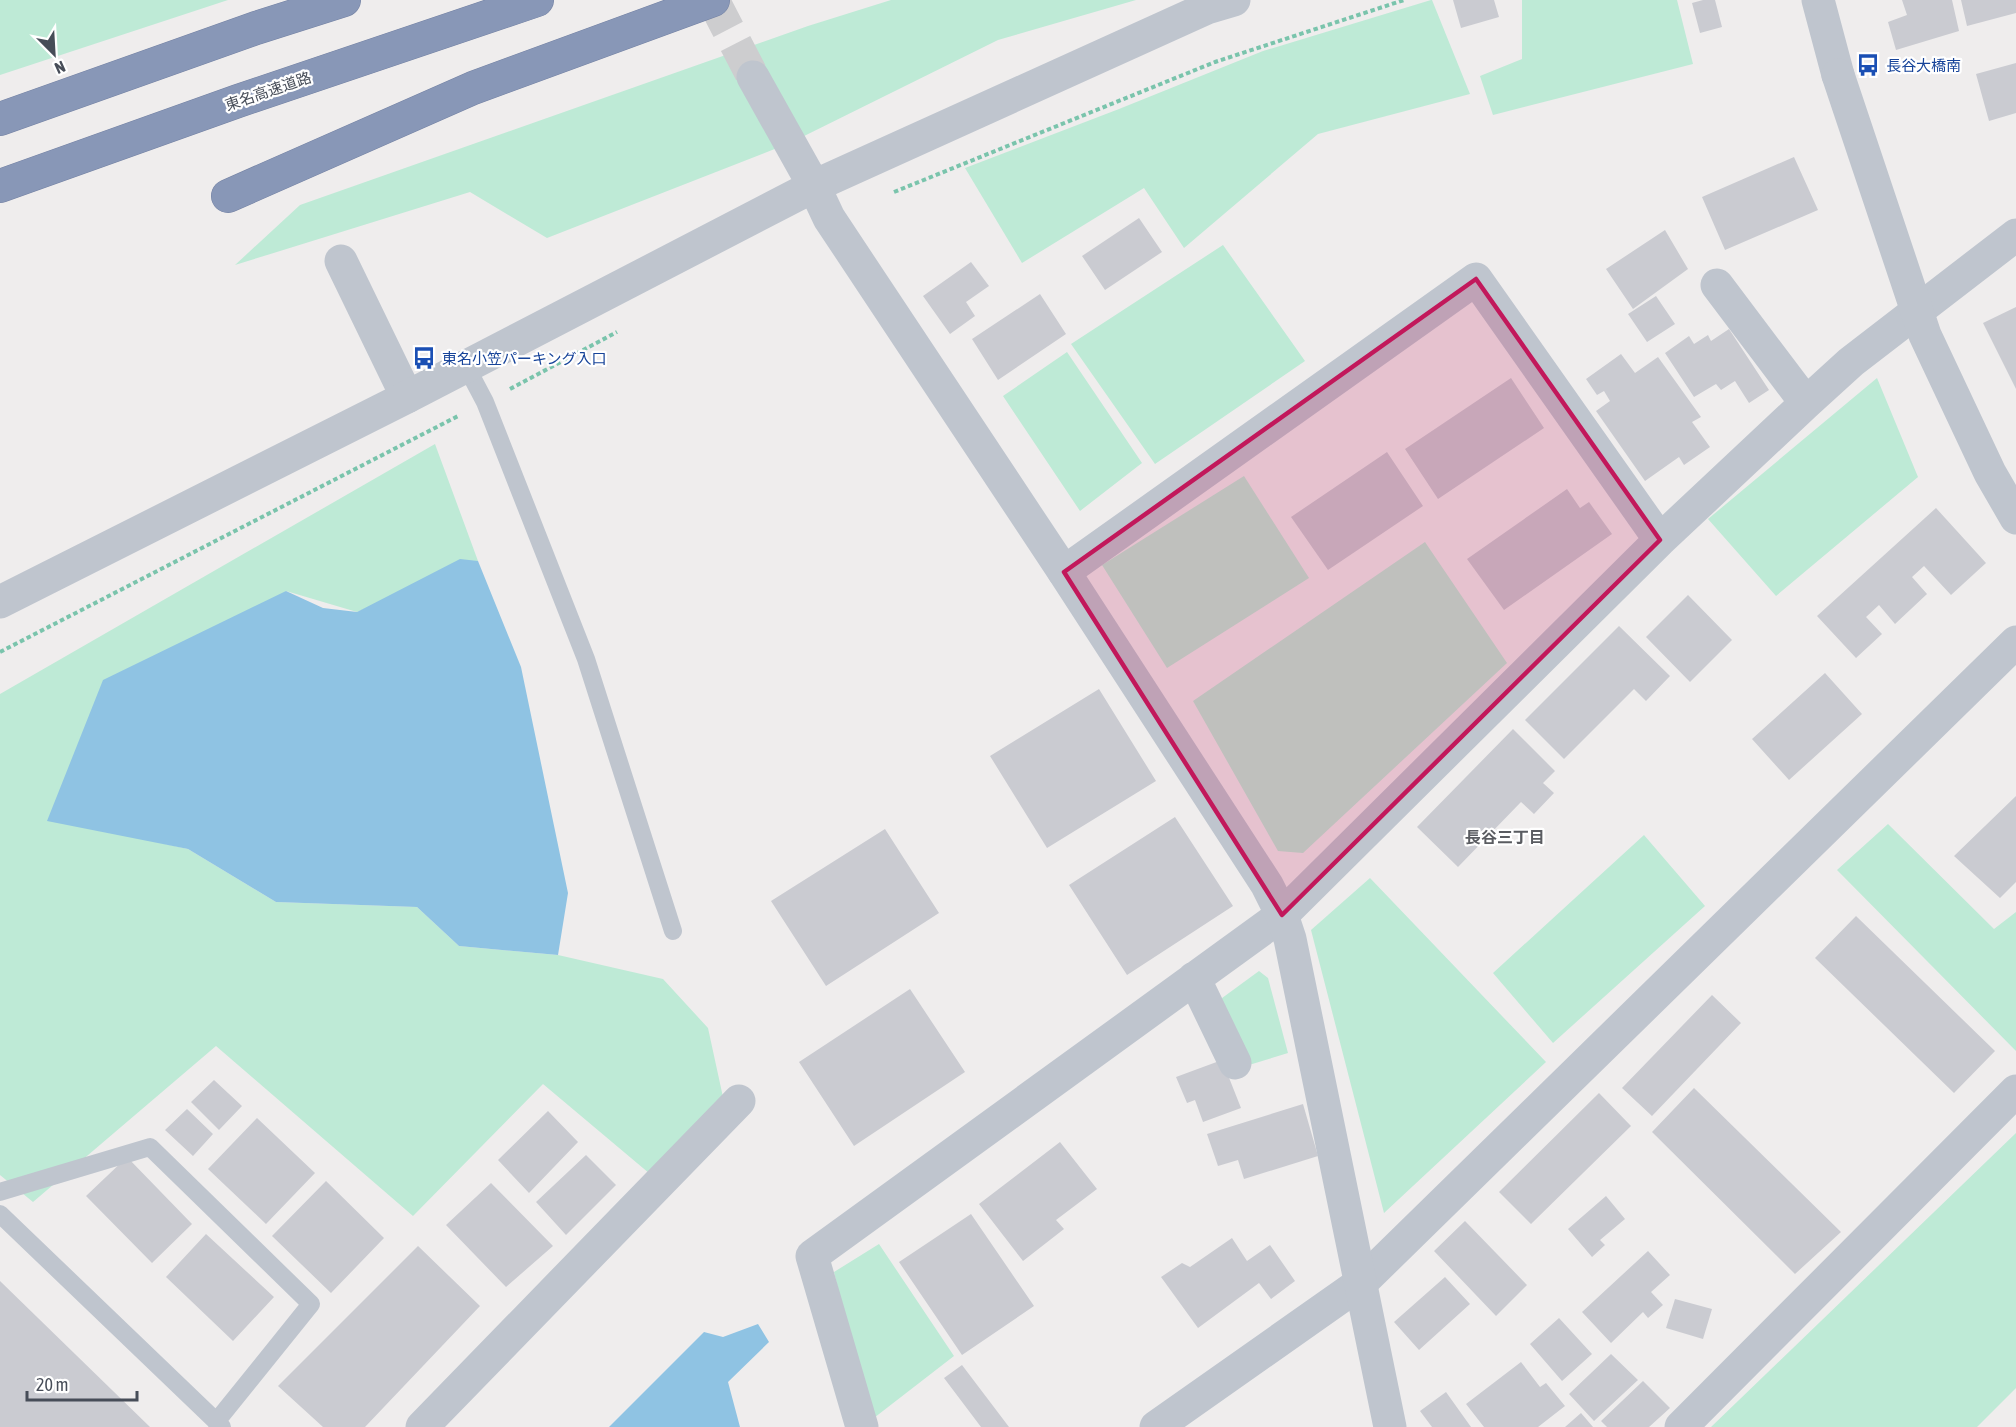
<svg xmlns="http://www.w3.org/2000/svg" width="2016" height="1427" font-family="'Asap Condensed','Noto Sans JP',sans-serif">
<rect width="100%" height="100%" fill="#efeded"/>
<path fill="#beead6" d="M0,0H228L0,75Z
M891,0H1136L998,40L790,143L547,238L470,192L235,265L300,205L808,26Z
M1431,0H1432L1470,94L1318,134L1184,248L1144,188L1022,263L965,168L1119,109L1263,51Z
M1522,0H1677L1693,64L1493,115L1480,76L1522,59Z
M1223,245L1305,361L1155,464L1071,344Z
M1067,352L1142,463L1080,511L1003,396Z
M1877,378L1918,477L1776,596L1708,519Z
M435,444L478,561L357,612L286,591L138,838L188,849L276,902L417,907L459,946L558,955L663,979L708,1028L726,1111L656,1179L543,1084L413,1216L216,1046L33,1202L0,1175V694Z
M1244,476L1309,578L1167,668L1102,565Z
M1425,542L1507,663L1303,853L1278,851L1193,701Z
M1888,824L1994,929L2016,912V1051L1837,870Z
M1644,835L1705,906L1553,1043L1493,973Z
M1370,878L1546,1062L1384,1213L1311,930Z
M1259,971L1268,978L1288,1053L1249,1065L1218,1001Z
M2016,1133V1388L1977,1427H1711Z
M879,1244L954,1356L870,1421L834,1272Z"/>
<path fill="#8fc3e3" d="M460,559L478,561L521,667L568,893L558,955L459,946L417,907L276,902L188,849L47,821L103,680L286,591L323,608L357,612Z
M758,1324L769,1342L728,1382L740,1427H609L704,1332L723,1337Z"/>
<path fill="#cacbd1" d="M1453,0H1494L1499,17L1461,28Z
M1703,0H1715L1722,27L1700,33L1692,3Z
M1902,0H1952L1959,31L1896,50L1888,22L1907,15Z
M1961,0H2016V13L1967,26Z
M2016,63V113L1989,121L1976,74Z
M1794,157L1818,210L1725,250L1702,197Z
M1139,218L1162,252L1105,290L1082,256Z
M1665,230L1688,269L1633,309L1606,269Z
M971,262L989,286L966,302L975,316L950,334L923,296Z
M1040,294L1066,334L998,380L972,339Z
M1656,296L1675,324L1647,342L1628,314Z
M2016,307V389L1983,323Z
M1729,329L1769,390L1749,403L1735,381L1721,390L1716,384L1694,397L1665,353L1689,336L1694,344L1708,335L1711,341Z
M1621,354L1635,373L1658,357L1701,417L1692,422L1710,447L1684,465L1679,457L1645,481L1596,411L1610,401L1604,391L1597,395L1586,379Z
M1511,378L1544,428L1438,499L1405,449Z
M1387,452L1423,506L1328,570L1291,517Z
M1567,489L1580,508L1589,502L1612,534L1504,610L1467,559Z
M1936,508L1986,563L1951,595L1924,566L1912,577L1927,594L1895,624L1879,605L1866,617L1882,634L1856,658L1817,616Z
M1688,595L1732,640L1690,682L1646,637Z
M1619,626L1670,676L1646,701L1634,689L1564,759L1525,720Z
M1825,673L1862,714L1789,780L1752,739Z
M1099,689L1156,781L1047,848L990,756Z
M1513,729L1555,771L1543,783L1554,793L1534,814L1521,802L1458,867L1417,827Z
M2016,796V882L2000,898L1954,856Z
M1175,817L1233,906L1127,975L1069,885Z
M885,829L939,913L826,986L771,901Z
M1856,916L1995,1051L1954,1093L1815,958Z
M910,989L965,1072L854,1146L799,1062Z
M1712,995L1741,1023L1652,1116L1622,1088Z
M1222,1060L1241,1108L1203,1122L1195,1100L1187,1103L1176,1077Z
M214,1080L242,1106L219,1130L191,1102Z
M1694,1088L1841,1232L1795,1274L1652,1132Z
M1599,1093L1631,1126L1531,1224L1499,1192Z
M1303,1104L1318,1156L1244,1179L1238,1160L1218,1166L1207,1134Z
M187,1109L213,1134L193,1156L165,1130Z
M548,1111L578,1142L529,1193L498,1160Z
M257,1118L315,1173L266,1224L208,1169Z
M1060,1142L1097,1189L1056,1220L1064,1229L1023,1261L979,1204Z
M586,1155L616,1185L566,1235L536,1202Z
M127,1157L192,1224L152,1263L86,1196Z
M326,1181L384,1238L331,1293L272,1236Z
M491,1183L553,1246L506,1287L446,1225Z
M1606,1196L1625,1219L1600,1240L1605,1245L1592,1257L1568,1229Z
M971,1214L1034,1306L962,1355L899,1262Z
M1465,1221L1527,1285L1496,1316L1434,1251Z
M206,1234L274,1297L233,1341L166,1277Z
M1232,1238L1247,1261L1270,1245L1295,1281L1271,1299L1259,1283L1198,1328L1161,1277L1182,1263L1190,1267Z
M418,1246L480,1306L365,1427H323L278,1386Z
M1648,1251L1670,1275L1651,1292L1663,1305L1648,1318L1643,1312L1611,1343L1582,1312Z
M1445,1277L1470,1304L1419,1350L1394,1322Z
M0,1281L150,1427H0Z
M1675,1299L1712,1309L1703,1339L1666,1328Z
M1559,1318L1592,1354L1562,1381L1530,1344Z
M1611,1354L1638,1380L1594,1421L1569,1394Z
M1521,1362L1540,1387L1546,1383L1565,1406L1538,1427H1484L1466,1404Z
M962,1365L1009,1427H981L944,1378Z
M1643,1381L1670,1408L1649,1427H1607L1601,1421Z
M1446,1392L1471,1427H1432L1420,1411Z
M1581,1413L1593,1427H1565Z"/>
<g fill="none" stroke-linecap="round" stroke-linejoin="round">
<path stroke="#cdcdcf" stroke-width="33" stroke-dasharray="33 16" stroke-linecap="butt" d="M713,0L753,77"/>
<g stroke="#7482a3" stroke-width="34">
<path id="motorway" d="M0,119L256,28L344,0
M0,186L238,101L537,0
M228,196L473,88L713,0"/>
</g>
<path stroke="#7ac4ac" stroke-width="4" stroke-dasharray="4.5 3" stroke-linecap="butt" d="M894,192L1215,62L1404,0
M510,389L617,332
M0,652L460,415"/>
<path stroke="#bfc5ce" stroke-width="18" d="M466,366L485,402L586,659L673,931
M0,1192L150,1147L311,1304L216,1422
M0,1214L222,1427"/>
<path stroke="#bfc5ce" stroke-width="33" d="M341,261L407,397
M1717,285L1806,403
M1064,572L1476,279L1660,540
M1194,978L1235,1063
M422,1427L739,1101
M862,1427L812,1256L1282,915L1660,540L1806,403L1851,362L2016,235
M1156,1427L1362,1282L2016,642
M1681,1427L2016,1091"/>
<path stroke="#bfc5ce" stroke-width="33" d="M1818,0L1838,75
M753,77L814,186L829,218L1064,572L1267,885L1282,915L1290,939L1390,1427
M0,602L407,397L814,186L1207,8L1234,0"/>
<use href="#motorway" stroke="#8897b7" stroke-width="33"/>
<path stroke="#bfc5ce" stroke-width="33" d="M1838,75L1925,335L1990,473L2016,518"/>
</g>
<path fill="#c2185b" fill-opacity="0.2" stroke="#c2185b" stroke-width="4.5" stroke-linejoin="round" d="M1476,279L1660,540L1282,915L1064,572Z"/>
<defs>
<g id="bus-bare" transform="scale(1.8)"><path d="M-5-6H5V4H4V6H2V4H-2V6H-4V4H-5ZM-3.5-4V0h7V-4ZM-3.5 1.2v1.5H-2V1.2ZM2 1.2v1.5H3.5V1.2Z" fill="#1a4fb4" stroke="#fff" stroke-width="2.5" paint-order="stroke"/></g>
</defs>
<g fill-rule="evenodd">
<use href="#bus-bare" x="1868" y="65"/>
<use href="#bus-bare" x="424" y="358"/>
</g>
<g text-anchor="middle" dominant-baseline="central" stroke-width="4.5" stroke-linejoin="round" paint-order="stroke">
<g font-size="15" fill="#164399" stroke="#fff" text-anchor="start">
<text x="1886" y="65">長谷大橋南</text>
<text x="442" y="358">東名小笠パーキング入口</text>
</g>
<g font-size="15" fill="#474d58" stroke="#fff">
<text transform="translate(268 91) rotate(-19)">東名高速道路</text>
</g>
<g font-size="16" font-weight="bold" fill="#5a5c61" stroke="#fff">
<text x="1505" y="837">長谷三丁目</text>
</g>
</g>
<g transform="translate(54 54) rotate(156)" stroke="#ffffff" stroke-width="4.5" paint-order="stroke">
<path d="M0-4.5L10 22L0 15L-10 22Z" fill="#474d58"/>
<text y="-9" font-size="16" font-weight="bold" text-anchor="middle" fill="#474d58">N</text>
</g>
<path d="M27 1391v9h110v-9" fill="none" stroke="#474d58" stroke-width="3"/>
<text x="36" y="1391" font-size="18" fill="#474d58" stroke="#ffffff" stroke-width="4.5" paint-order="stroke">20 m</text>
</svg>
